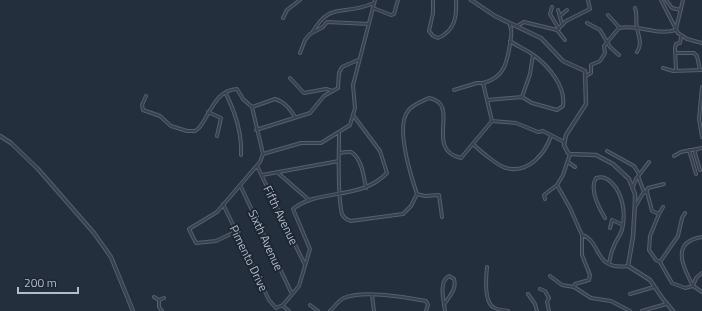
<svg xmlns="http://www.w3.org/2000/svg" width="702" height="311" font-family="'Titillium Web',sans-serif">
<rect width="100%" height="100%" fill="#242f3e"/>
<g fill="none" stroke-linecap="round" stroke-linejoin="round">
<g stroke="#565f6c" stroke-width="4">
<path id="minor" d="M433,0V13L429,31L433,36L438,38C455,31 457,16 456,0
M661,0L678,33L687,39L702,43
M666,0L672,8L681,10
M552,7L550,14L559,29
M373,8L391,15L394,14L398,0
M635,8C638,17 635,20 637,27C638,36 643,43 637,52
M558,10L562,24
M608,15L619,27
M560,16L567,10
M283,18L287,10L300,0
M587,23L600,30L610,47L619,55
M517,26L524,22L557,30L566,21L590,9L588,0
M676,29L683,0
M557,30L565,40
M312,33C331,0 342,17 374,3
M300,53L305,40L310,34L323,27L327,22L369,24
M675,53H694L697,56L700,70
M663,68L673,71L702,70
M676,71L675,48L676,44L680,43L681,37
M586,76L591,73V65L600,61L605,53L604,46L619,28C639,24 656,36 676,30
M290,78L304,93L326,89L333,91
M702,87L699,119L702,137
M454,90L477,83H483
M226,94C235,112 242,135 241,155
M146,96L142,105L143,110L160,116L171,126L187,131H195L199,128C210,115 215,90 237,89L243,99L252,107
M522,97L530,74L533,55
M487,100L522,97L532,103L557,110L563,106C566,86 548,65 532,54C525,49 517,46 510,41
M208,112L221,118L217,136
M492,121L483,83C504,78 507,63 510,44C511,36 513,31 509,23
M492,121L516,123L538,132L543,131L564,142
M256,130L310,113L324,96L338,88L339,73L342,67L358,60
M339,133C339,154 337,194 342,214C344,218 347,220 351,221L403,214L411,206L417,194L425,196L439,195L442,217
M473,144C479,150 498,166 506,168C528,174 545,154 551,136
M696,149L695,153L700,170
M689,150L696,174
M607,151L634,166L639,174
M339,153C343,153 348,151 351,152C362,158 364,178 366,188
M263,154L301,143H321L350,125L355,108L353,85L375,0
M570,154L563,175L557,185L570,208L582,235C602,241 593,271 628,266
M674,156L681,152L702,148
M568,162L575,167
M257,166L305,265
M277,172L309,200
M262,175L339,161
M638,176L644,192
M240,185L292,294
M633,187L636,179L649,162
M646,192L648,188L664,184
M417,194C411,176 395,127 408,111C413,104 421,102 429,98C462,104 423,149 461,158L492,121
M545,199L544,195L557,185
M223,204L269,300L276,308
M635,207L643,193L647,192L652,211L659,214L650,236L649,250L656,260L660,262L672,283L685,288L693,286L702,292
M659,214L663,207
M605,218C599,208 589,189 596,178C603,176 607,178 612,183C623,194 626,214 622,230C620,236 616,240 614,246C611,252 610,258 609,264
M610,228L612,220L623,225
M237,231L216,241L196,243L189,229L217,212L260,162L263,154L252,107L275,99C285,102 290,109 295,117
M582,235V255L590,275L589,280L575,284L574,287L591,298L611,301L630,311
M702,237C670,242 683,267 693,286L696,278L702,273
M660,262L678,236L682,218L685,213
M487,267C486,277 484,301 493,307C497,310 503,310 508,311
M550,276L562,285L574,287
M540,289L545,291L549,298L547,302L549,311
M528,294L535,304L537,311
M630,294L654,287
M372,295L374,311
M154,297L159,300V307L162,311
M159,300L164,298
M310,305L318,311
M444,305C449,296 457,290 454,279L449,276C438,282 444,301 445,311
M283,306L289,311
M276,308L283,305L299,286L310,249L293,209C319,188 360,201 387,173L380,151L353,115
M330,311C334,307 339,300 344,298C362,290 407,297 426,301L428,305L426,311
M642,311L666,304"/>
</g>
<g stroke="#565f6c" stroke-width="4.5">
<path id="tertiary" d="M471,0L495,16L541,38L563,61L585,71L586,104L566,135L564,145L568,153L570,154L596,155L613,164L629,179L635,194V202L633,237L628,266L650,280L663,299L673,311
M0,136L11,143L38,169L94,233L111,257L133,311"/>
</g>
<use href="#minor" stroke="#38414e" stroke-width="2"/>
<use href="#tertiary" stroke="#38414e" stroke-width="2.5"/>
</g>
<g text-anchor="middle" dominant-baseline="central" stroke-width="4" stroke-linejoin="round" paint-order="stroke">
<g font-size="12" fill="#b4bcc9" stroke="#1d2633">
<text transform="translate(281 215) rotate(64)">Fifth Avenue</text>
<text transform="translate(266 240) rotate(65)">Sixth Avenue</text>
<text transform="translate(249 258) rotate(64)">Pimento Drive</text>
</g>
</g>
<path d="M18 287v6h60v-6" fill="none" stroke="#b4bcc9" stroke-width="2"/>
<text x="24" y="287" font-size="12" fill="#b4bcc9" stroke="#1d2633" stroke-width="3" paint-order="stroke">200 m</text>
</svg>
